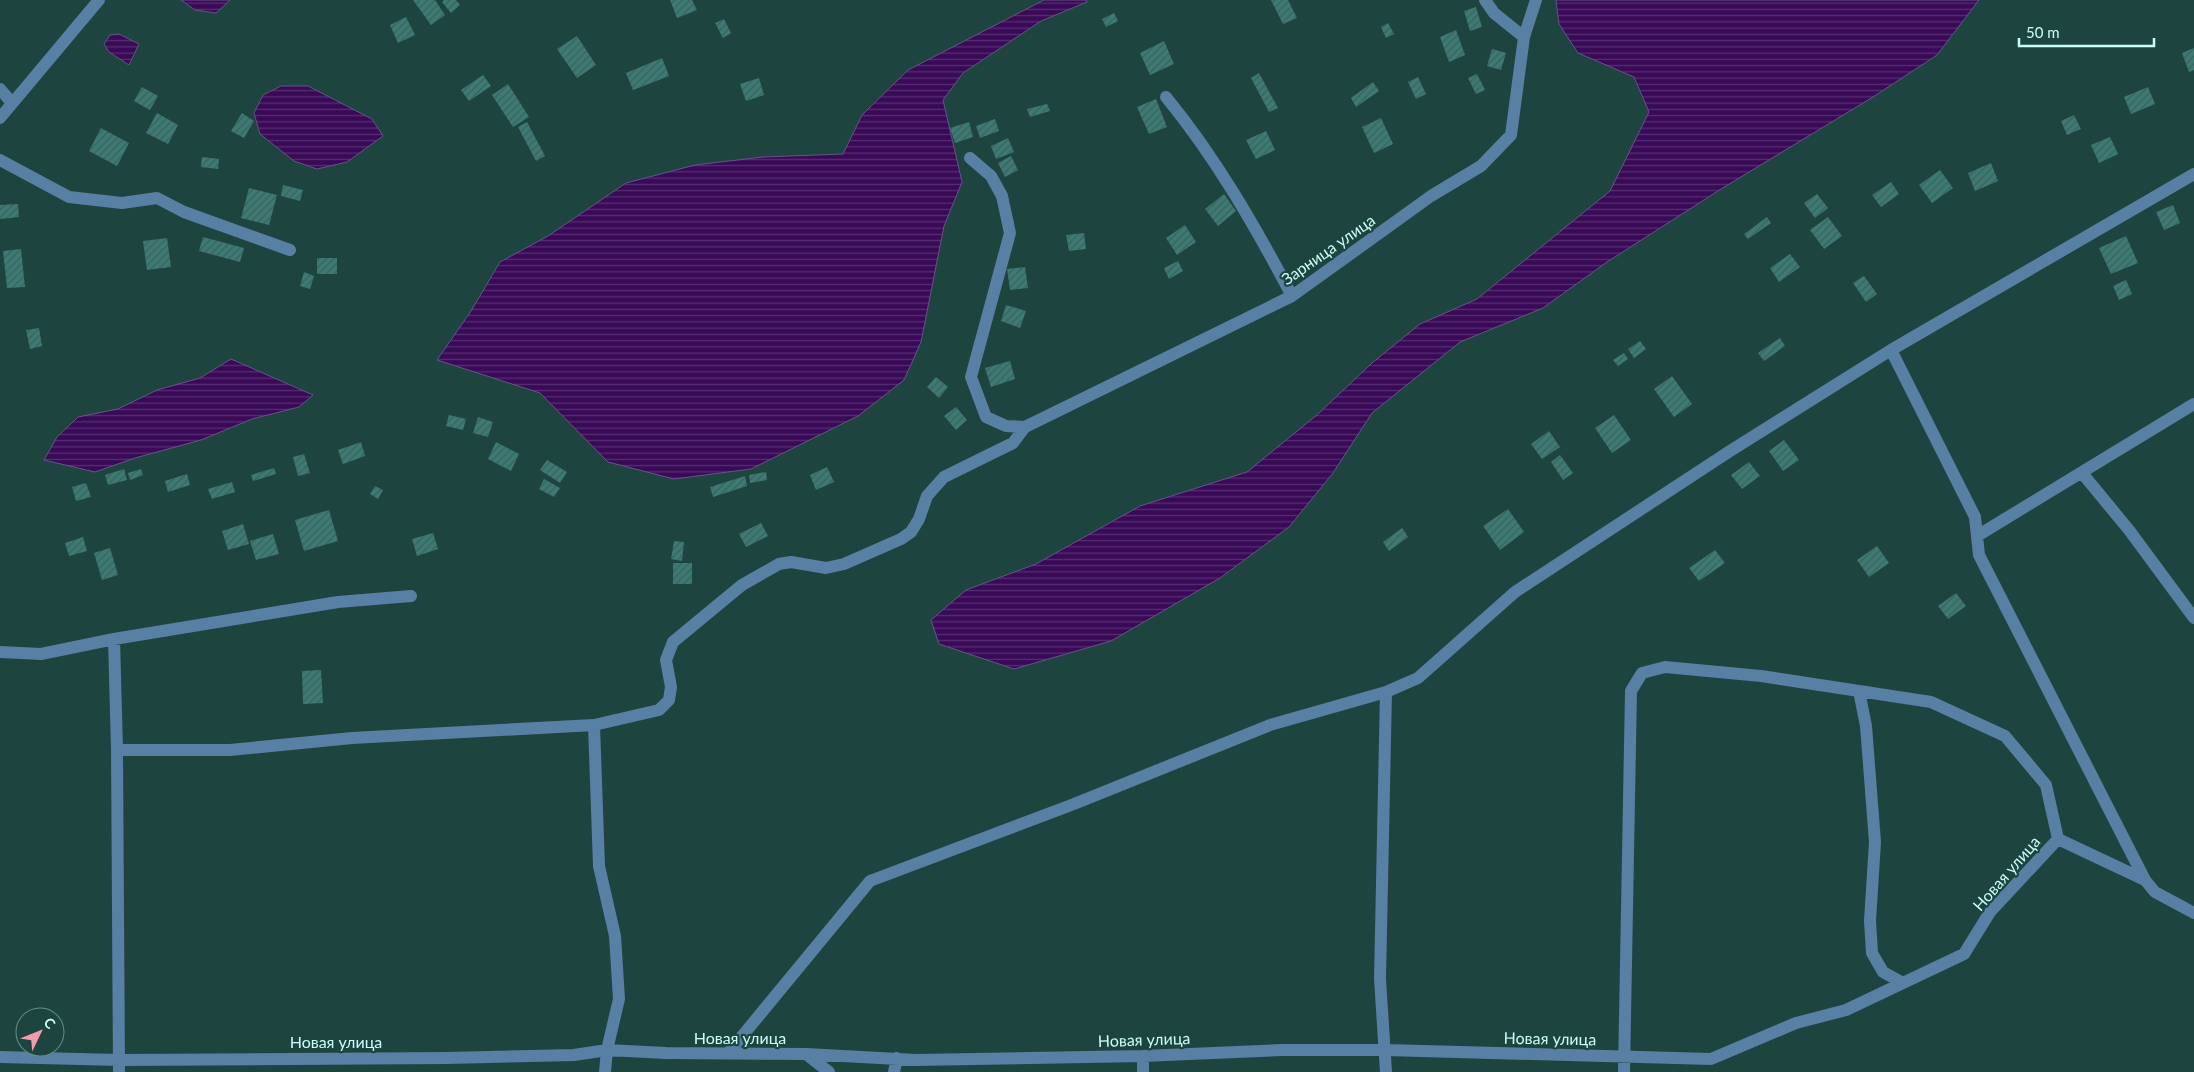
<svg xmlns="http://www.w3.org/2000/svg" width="2194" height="1072" font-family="Lato,sans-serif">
<defs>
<pattern id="water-rules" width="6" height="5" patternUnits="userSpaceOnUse" patternTransform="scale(1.25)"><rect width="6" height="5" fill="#3a0a58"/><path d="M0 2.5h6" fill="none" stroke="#552f71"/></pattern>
<pattern id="building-hatch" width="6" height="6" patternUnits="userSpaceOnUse" patternTransform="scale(1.25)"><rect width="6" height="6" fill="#3d7a74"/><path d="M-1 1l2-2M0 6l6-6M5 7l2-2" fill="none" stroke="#3c615d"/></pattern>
</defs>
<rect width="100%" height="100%" fill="#1e4440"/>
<path fill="url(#water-rules)" stroke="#655388" d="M181,0H230L216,13L195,10Z
M1044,0H1086L1087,2L1041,21L963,73L943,100L962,182L944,226L921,342L904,380L858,416L751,469L674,479L608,462L540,393L437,360L471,311L500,262L548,236L626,183L695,165L763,157L843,154L862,115L908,70Z
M1556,0H1979L1937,55L1873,97L1721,189L1607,262L1543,308L1460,342L1372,413L1333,473L1289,527L1220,578L1111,641L1014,669L939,644L931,620L966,590L1036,564L1140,506L1247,472L1318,414L1372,363L1420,324L1477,299L1610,191L1649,112L1634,77L1578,53L1559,24Z
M119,34L139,44L129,65L109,52L104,44L110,35Z
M281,86H308L372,119L383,136L347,162L317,169L294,161L260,134L254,113L263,95Z
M231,359L313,395L299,407L252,419L201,440L135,458L95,472L44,460L57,437L78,417L118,409L157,390L200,378Z"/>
<path fill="url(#building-hatch)" d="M413,0H435L445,15L431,25Z
M444,0H456L460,5L451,13L442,2Z
M670,0H692L697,10L677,18Z
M1271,0H1288L1297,18L1283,24Z
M1476,7L1482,27L1470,31L1464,11Z
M1114,13L1118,21L1106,27L1102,19Z
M406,17L415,35L398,43L390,25Z
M724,19L731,33L723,38L715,23Z
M1388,23L1394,34L1386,38L1381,27Z
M1456,30L1465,55L1449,62L1440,37Z
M577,36L596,65L577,78L557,49Z
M1164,41L1174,64L1150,75L1140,53Z
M2194,48V70L2189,72L2182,53Z
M1492,49L1506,53L1501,70L1487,66Z
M662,58L669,76L633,90L626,73Z
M1259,73L1278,108L1269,112L1251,78Z
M1477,74L1485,90L1476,94L1468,78Z
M483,75L491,86L469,101L461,90Z
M1418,77L1426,94L1416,99L1408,82Z
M759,78L764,95L746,101L740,84Z
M1373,82L1379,91L1356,107L1351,98Z
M508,84L529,117L513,127L492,95Z
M142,87L158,96L150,110L134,101Z
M2148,87L2155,104L2131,114L2124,97Z
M1156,99L1167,127L1149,134L1137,107Z
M1047,104L1050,111L1030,117L1027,109Z
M157,113L178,125L168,144L146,133Z
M242,113L254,121L244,138L231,131Z
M2074,115L2081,129L2067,135L2061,121Z
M1381,118L1393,144L1374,153L1362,127Z
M995,119L999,131L980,138L976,126Z
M527,122L545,156L536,161L518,127Z
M969,122L973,137L955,143L950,128Z
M101,128L129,143L117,166L89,151Z
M1266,131L1275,150L1256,159L1246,140Z
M2110,137L2118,154L2099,163L2091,145Z
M1008,138L1014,152L996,159L991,146Z
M1011,156L1018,170L1005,177L998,163Z
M202,157L219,159L218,169L201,167Z
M1991,163L1998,181L1975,191L1968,173Z
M1940,170L1953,188L1932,203L1919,185Z
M1891,182L1899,194L1881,207L1872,195Z
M283,185L303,190L300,201L281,196Z
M249,188L277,195L269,225L241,218Z
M1224,194L1236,211L1218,226L1205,209Z
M1817,194L1828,208L1815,218L1804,203Z
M18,204L19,217L0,219V205Z
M2173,205L2180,223L2164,230L2156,212Z
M1767,217L1771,223L1748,239L1744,234Z
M1828,217L1842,236L1824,249L1810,230Z
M1185,225L1196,242L1177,255L1166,238Z
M1084,233L1086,249L1069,251L1066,235Z
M2126,236L2138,263L2111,274L2099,248Z
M203,237L244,248L240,262L199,251Z
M167,238L171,267L147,270L143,241Z
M21,249L25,287L7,288L3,251Z
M1790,254L1800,267L1779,282L1770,268Z
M317,258H337V274H317Z
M1178,261L1183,271L1169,279L1164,268Z
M1025,267L1028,288L1010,290L1007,269Z
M304,272L314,276L310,289L300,286Z
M1864,276L1877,294L1866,302L1853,283Z
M2126,280L2132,294L2119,300L2113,286Z
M1006,305L1026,311L1020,328L1001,321Z
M39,328L42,346L30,349L26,330Z
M1780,338L1785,346L1764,361L1758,353Z
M1640,341L1646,349L1634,358L1628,349Z
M1624,353L1628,359L1618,366L1613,360Z
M1010,361L1015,379L991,387L985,368Z
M1672,376L1692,404L1674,417L1654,389Z
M936,377L948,387L939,398L927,387Z
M956,407L967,420L956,430L944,416Z
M449,415L466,419L463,430L446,426Z
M1614,415L1631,440L1612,453L1595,428Z
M478,417L493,422L488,437L473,433Z
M1549,431L1560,447L1542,459L1531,444Z
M1784,440L1799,460L1783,471L1769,451Z
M361,442L365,456L343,464L338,450Z
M496,442L519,454L511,471L488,459Z
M304,454L310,473L298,476L293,457Z
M1560,455L1573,473L1563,480L1551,462Z
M547,460L567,472L560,483L540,470Z
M1749,462L1760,476L1742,489L1731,475Z
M827,467L834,482L816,490L810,475Z
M274,468L276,474L253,481L251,475Z
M124,469L127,480L108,485L105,475Z
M141,469L143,475L130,480L128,473Z
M766,472L767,480L750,483L749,475Z
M187,474L190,485L168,492L165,481Z
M745,476L747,486L713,497L710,487Z
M544,479L560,488L554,497L539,489Z
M232,482L235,492L212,499L208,489Z
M86,483L91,497L76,501L72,487Z
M375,486L383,490L378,499L370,494Z
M1508,509L1524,532L1500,550L1483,526Z
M329,510L338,541L304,551L295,520Z
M761,523L768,536L746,547L739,534Z
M243,524L249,544L228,550L222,531Z
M1402,528L1408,537L1389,551L1383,542Z
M433,533L438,549L417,556L412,539Z
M273,534L279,554L256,560L250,541Z
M83,537L87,551L69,556L65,543Z
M674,541L684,542L682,561L671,559Z
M1877,546L1889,563L1869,577L1857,560Z
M110,548L118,575L102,580L94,553Z
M1715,550L1725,563L1699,581L1689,568Z
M673,563H692V584H673Z
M1956,593L1966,606L1948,619L1938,606Z
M321,670L323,703L303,704L302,671Z"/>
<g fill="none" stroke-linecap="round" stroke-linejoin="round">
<path stroke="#587fa4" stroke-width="12" d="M1485,0L1494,13L1524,37
M0,89L12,103
M1166,97C1216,158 1255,226 1292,296
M0,118L99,0
M970,158L991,176L1002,196L1010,233L971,377L986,417L1006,426L1025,427
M0,160L69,197L122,203L157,198L184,212L290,250
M1891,350L1975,517L1979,555L2145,880
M2082,473L2129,530L2194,618
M1977,536L2194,404
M114,639L117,750L119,1072
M0,652L41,654L114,639L338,602L411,596
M1859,691L1866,726L1875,842L1870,921L1872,953L1883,972L1903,983
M594,725L599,866L615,936L619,999L607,1050L605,1072
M117,750H230L352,738L594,725L659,710L669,700L671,687L666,660L673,642L742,585L779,564L791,562L826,568L844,564L901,539L911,532L919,519L927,496L944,477L1013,443L1025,427L1292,296L1431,196L1481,166L1511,135L1524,37L1536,0
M729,1052L870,881L1074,804L1270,725L1386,692
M806,1054L829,1072
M0,1057L119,1060L446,1058L574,1055L607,1050L666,1053L806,1054L916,1060L1143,1056L1282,1050H1386L1711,1059L1796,1023L1846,1010L1964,954L1990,912L2058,839L2145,880L2155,892L2194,913
M894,1072L897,1058
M1143,1072V1056
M1386,1072L1380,979L1386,692L1418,678L1515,592L1730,451L1891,350L2194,174
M1624,1072L1631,691L1642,673L1665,667L1761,676L1931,702L2005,736L2046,785L2058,839"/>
</g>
<g text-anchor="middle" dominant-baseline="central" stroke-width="4.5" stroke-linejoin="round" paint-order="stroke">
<g font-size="16" fill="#c8fef7" stroke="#1e4440">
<text transform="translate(1328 249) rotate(-35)">Зарница улица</text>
<text transform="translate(2006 873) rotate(-49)">Новая улица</text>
<text x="740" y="1037">Новая улица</text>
<text transform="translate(1550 1038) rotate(1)">Новая улица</text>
<text transform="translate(1144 1039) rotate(-2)">Новая улица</text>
<text x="336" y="1041">Новая улица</text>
</g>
</g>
<g transform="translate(40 1032) rotate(47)"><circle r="24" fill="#1e4440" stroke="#628e89"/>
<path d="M0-4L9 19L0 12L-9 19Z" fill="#f39aab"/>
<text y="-8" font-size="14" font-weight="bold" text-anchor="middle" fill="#c8fef7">С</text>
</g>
<path d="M2019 38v8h135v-8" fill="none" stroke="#c8fef7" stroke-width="2.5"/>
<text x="2026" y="38" font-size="15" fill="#c8fef7" stroke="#1e4440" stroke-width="4" paint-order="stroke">50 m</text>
</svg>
